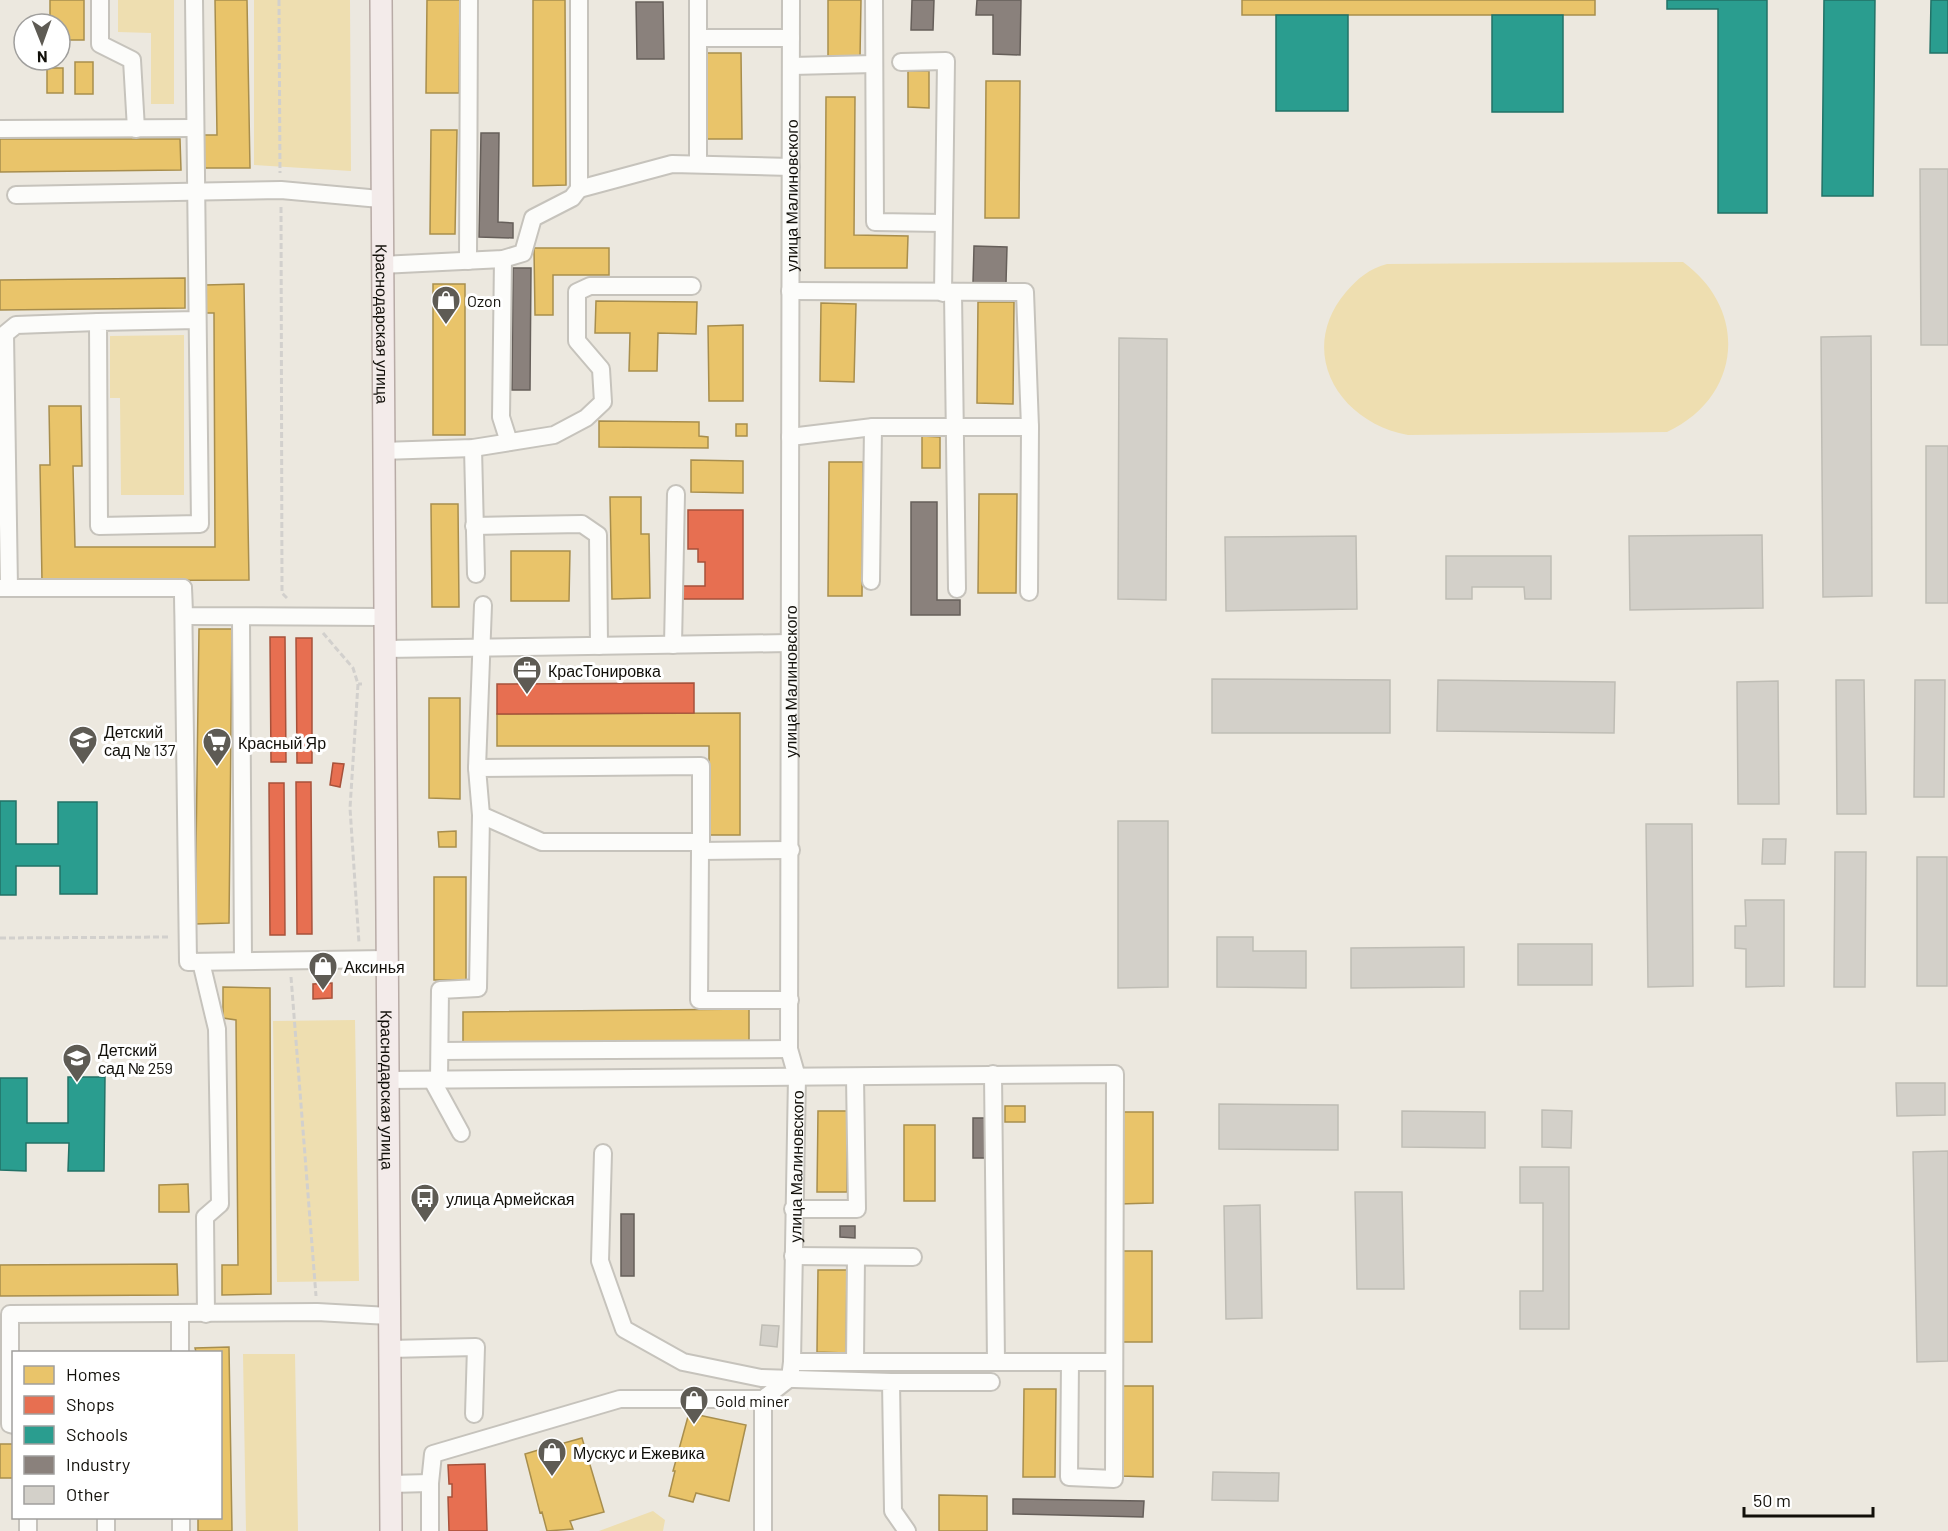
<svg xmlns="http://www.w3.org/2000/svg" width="1948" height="1531" font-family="Barlow,sans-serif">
<rect width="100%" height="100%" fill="#ece8df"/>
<path fill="#eedeb0" d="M118,0H174V104H151V33L118,32Z
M254,0H350L351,171L254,165Z
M1683,262C1749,310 1742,397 1667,432L1408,435C1338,422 1296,351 1346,292C1358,278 1369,269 1387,264Z
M184,335V495H121L120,398H110V336Z
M355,1020L359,1281L277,1282L273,1021Z
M243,1354H295L298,1531H246Z
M653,1511L665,1520L663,1531H599Z"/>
<path fill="#e9c46a" stroke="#a88e4d" stroke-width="1.5" d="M50,0H84V40H60V24H50Z
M215,0H247L250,168H204V135H217Z
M427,0H460L459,93H426Z
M533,0H565L566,185L533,186Z
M828,0H861L860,57L828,56Z
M1242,0H1595V15H1242Z
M707,53H741L742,139H707Z
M75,62H93V94H75Z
M47,68H63V93H47Z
M908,71H929V108L908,107Z
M986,81H1020L1019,218H985Z
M826,97H855L854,235L908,236L907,268H825Z
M431,130H457L455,234H430Z
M0,139H180L181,170L0,172Z
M534,248H609V275H553V315H535Z
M185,278V308L0,310V280Z
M244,284L249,580L42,581L40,465H50L49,406H81L82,466H73L75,547H215L214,313H205V285Z
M433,284H465V435H433Z
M596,301L697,302L696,334L658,333L657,371H629L630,333H595Z
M978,302H1014L1013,404L977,403Z
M821,303L856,304L854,382L820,381Z
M743,325V401H709L708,326Z
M599,421L699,422V436L708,437V448L599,447Z
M736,424H747V436H736Z
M922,436L940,437V468H922Z
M691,460L743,461V493L691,492Z
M829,462H863L862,596H828Z
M979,494H1017L1016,593H978Z
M610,497H641V534H649L650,598L612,599Z
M431,504H458L459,607H432Z
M511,551H570L569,601H511Z
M199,629H232L229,923L195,924Z
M429,698H460V799L429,798Z
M740,713V835H709V746H497V714Z
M456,831V847H439L438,832Z
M434,877H466V980H434Z
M223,987L270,988L271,1294L222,1295V1265H238L236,1020L223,1018Z
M749,1009V1041L463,1044V1012Z
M1005,1106H1025V1122H1005Z
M818,1111H847V1192H817Z
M1119,1112H1153V1203L1119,1204Z
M904,1125H935V1201H904Z
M188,1184L189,1212H159V1185Z
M1119,1251H1152V1342H1120Z
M177,1264L178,1295L0,1296V1265Z
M818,1270H847L846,1353L817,1352Z
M229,1347L232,1531H198V1518H220V1352H196L195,1348Z
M1121,1386H1153V1477L1120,1476Z
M1024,1389H1056L1055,1477H1023Z
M689,1413L746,1425L729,1501L696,1493L693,1502L669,1496L675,1471H673Z
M582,1438L604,1512L570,1521L573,1529L547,1531L542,1512L540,1513L525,1454L545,1448L546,1454L565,1448L564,1443Z
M0,1444H14V1478H0Z
M939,1495L987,1496V1531H939Z"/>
<path fill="#e76f51" stroke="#a7523b" stroke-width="1.5" d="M688,510H743V599H680V586H705V562H698V549H688Z
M270,637H285L286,762H271Z
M296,638H312V763H297Z
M694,683V713L497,714V684Z
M333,763L344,764L340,787L330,785Z
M296,782H311L312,934H297Z
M269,783H284L285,935H270Z
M332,983V998L313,999V984Z
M485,1464L487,1531H449L448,1497H452V1484H449L448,1465Z"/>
<path fill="#2a9d8f" stroke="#227267" stroke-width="1.5" d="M1667,0H1767V213H1718V9H1667Z
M1824,0H1875L1873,196H1822Z
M1931,0H1948V53H1930Z
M1276,15H1348V111H1276Z
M1492,15H1563V112H1492Z
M0,801H16V844H58V802H97V894H60V866H16V895H0Z
M68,1077H105L104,1171H68L69,1143H26V1171L0,1170V1078H27V1123H68Z"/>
<path fill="#8a817c" stroke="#665f5a" stroke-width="1.5" d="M912,0H934L933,30H911Z
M977,0H1021L1020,55L993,54V15H976Z
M636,2H663L664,59H637Z
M481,133H499L498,222L513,223V238L479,237Z
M974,246L1007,247L1006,283H973Z
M513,268H531L530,390H512Z
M911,502H937V600H960V615H911Z
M973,1118H987V1158H973Z
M621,1214H634V1276H621Z
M840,1226H855V1238L840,1237Z
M1013,1499L1144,1501L1143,1517L1013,1514Z"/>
<path fill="#d3d0c9" stroke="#bfbdb5" stroke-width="1.5" d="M1920,169H1948V345H1921Z
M1871,336L1872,596L1823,597L1821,337Z
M1119,338L1167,339L1166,600L1118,599Z
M1926,446H1948V603H1926Z
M1762,535L1763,608L1630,610L1629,536Z
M1356,536L1357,609L1226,611L1225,537Z
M1446,556H1551V599H1525L1524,587H1472V599H1446Z
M1212,679L1390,680V733H1212Z
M1438,680L1615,682L1614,733L1437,731Z
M1836,680H1864L1866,814H1837Z
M1915,680H1945L1944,797H1914Z
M1778,681L1779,804H1738L1737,682Z
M1118,821H1168V987L1118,988Z
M1646,824H1692L1693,986L1648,987Z
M1763,839H1786L1785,864H1762Z
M1835,852H1866L1865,987H1834Z
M1917,857H1947V986H1917Z
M1745,900H1784V986L1746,987V949L1735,948V926H1746Z
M1217,937H1253V951H1306V988L1217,987Z
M1518,944H1592V985H1518Z
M1464,947V987L1351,988V948Z
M1896,1083H1945V1115L1897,1116Z
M1219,1104L1338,1105V1150L1219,1149Z
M1542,1110L1572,1111L1571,1148L1542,1147Z
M1402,1111L1485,1112V1148L1402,1147Z
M1948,1151V1361L1917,1362L1913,1152Z
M1520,1167H1569V1329H1520V1291H1543V1203H1520Z
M1355,1192H1402L1404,1289H1357Z
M1260,1205L1262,1318L1226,1319L1224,1206Z
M762,1325L779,1326L777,1347L760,1345Z
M1213,1472L1279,1473L1278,1501L1212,1500Z"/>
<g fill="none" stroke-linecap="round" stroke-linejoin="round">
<g stroke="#c6c3bc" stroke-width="20">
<g id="minor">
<path d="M100,0V44L132,60L136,129"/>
<path d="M194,0L200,524L99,526L98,322L197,320"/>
<path d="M874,0L875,222L943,223"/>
<path d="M698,38V0"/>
<path d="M901,62L946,61L943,293"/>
<path d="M792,66L874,64"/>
<path d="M0,129L194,128"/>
<path d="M698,164V38H791"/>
<path d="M579,189L672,164L791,167"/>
<path d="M16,195L281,190L380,199"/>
<path d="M503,259L501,417L509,442"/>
<path d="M468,261L469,0"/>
<path d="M381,265L503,259L523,253L533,218L572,198L579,189V0"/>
<path d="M790,291L1025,292L1030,427"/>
<path d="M953,293L957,589"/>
<path d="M790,437L873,427H1030L1029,592"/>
<path d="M473,448L476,574"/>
<path d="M382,451L473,448L554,435L586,418L603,402L601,369L577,341V292L590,286H692"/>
<path d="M474,526L582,524L598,535L599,646"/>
<path d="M871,581L873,427"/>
<path d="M9,587L5,334L16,325L98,322"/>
<path d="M0,588H183L184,616L383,617"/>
<path d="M183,588L188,962L386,959"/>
<path d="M241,618L243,961"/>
<path d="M673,645L676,494"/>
<path d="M384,649L789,643"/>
<path d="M477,768L483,605"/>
<path d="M701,842H542L481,815L477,768L701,766V842L700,851L791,850"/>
<path d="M700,851L699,1000H790"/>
<path d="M201,962L217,1029L220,1204L205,1217L206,1314"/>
<path d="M440,1051L789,1049"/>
<path d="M993,1074L996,1362"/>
<path d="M387,1080L1115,1074L1114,1479L1069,1477L1070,1362"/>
<path d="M432,1080L461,1133"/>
<path d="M439,1080L440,990L478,988L481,815"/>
<path d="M603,1153L600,1261L624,1329L683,1362L761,1378L891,1382L893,1511L907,1531"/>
<path d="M793,1209H857L855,1077"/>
<path d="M793,1256L913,1257"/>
<path d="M180,1315V1352"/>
<path d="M389,1349L476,1347L474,1414"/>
<path d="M792,1362H1112"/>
<path d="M855,1362L856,1257"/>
<path d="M891,1382H991"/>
<path d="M14,1425L10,1424V1314L317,1312L389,1316"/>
<path d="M390,1484L430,1483"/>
<path d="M28,1518V1531"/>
<path d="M181,1518V1531"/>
<path d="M106,1531V1518"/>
<path d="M430,1531V1483L433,1454L620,1399H763"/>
<path id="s1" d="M763,1531V1399L790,1378L792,1362L797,1077L789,1049L791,0"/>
</g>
</g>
<g stroke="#b8aba6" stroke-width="24">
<g id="major">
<path id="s2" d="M381,0L391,1531"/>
</g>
</g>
<path stroke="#d2d0cd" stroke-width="3" stroke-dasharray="6 3" stroke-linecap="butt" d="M279,0L280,173
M281,207L282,593L288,599
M323,633L353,668L358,684H362
M358,684L350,808L359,943
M0,938L171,937
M291,977L316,1296"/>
<use href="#minor" stroke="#fcfcfa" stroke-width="16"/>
<use href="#major" stroke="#f3ebea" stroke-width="21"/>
</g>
<defs>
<g id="shop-pin" transform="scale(1.5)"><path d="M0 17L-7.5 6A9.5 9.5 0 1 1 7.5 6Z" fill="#5e5b54" stroke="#fff"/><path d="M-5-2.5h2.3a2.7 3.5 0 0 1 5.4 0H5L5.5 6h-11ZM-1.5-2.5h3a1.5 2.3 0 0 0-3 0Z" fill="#fff"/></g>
<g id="office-pin" transform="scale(1.5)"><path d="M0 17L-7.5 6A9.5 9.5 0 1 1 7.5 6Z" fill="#5e5b54" stroke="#fff"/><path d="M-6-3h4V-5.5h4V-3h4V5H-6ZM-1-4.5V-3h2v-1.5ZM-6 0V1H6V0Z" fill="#fff"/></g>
<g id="school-pin" transform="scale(1.5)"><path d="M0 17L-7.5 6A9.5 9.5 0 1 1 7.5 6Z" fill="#5e5b54" stroke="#fff"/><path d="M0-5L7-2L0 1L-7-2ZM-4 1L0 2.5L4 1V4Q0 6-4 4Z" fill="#fff"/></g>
<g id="supermarket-pin" transform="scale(1.5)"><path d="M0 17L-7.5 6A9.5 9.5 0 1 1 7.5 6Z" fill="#5e5b54" stroke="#fff"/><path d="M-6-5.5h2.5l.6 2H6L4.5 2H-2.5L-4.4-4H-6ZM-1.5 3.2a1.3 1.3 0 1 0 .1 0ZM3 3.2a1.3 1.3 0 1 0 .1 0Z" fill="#fff"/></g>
<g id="bus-pin" transform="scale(1.5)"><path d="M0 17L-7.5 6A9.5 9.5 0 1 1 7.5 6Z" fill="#5e5b54" stroke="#fff"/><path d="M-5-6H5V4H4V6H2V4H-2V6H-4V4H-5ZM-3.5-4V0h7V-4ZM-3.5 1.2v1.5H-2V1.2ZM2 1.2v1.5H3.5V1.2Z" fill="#fff"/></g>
</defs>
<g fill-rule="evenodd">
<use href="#shop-pin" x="446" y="300"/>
<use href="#office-pin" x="527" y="670"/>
<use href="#school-pin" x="83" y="740"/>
<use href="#supermarket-pin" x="217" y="742"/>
<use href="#shop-pin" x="323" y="966"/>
<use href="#school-pin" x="77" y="1058"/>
<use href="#bus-pin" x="425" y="1198"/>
<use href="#shop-pin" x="694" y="1400"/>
<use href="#shop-pin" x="552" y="1452"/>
</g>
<g text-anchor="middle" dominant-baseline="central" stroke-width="6" stroke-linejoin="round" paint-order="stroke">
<g font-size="16" fill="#110f09" stroke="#fff">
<text stroke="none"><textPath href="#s1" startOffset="1350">улица Малиновского</textPath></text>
<text stroke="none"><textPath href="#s2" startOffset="324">Краснодарская улица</textPath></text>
<text stroke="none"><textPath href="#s1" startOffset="864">улица Малиновского</textPath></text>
<text stroke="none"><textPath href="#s2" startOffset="1090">Краснодарская улица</textPath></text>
<text stroke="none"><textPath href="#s1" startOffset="378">улица Малиновского</textPath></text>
</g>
<g font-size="16" fill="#110f09" stroke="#fff" text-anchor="start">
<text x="467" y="300">Ozon</text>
<text x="548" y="670">КрасТонировка</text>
<text x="104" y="731">Детский<tspan x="104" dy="18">сад № 137</tspan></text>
<text x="238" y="742">Красный Яр</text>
<text x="344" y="966">Аксинья</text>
<text x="98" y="1049">Детский<tspan x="98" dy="18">сад № 259</tspan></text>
<text x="446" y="1198">улица Армейская</text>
<text x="715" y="1400">Gold miner</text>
<text x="573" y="1452">Мускус и Ежевика</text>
</g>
</g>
<rect x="12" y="1351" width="210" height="168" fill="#ffffff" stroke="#a09f9d" stroke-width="1.5"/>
<rect x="24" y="1366" width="30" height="18" fill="#e9c46a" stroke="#a09f9d" stroke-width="1.5"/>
<text x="66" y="1381" font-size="18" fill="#110f09">Homes</text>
<rect x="24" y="1396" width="30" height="18" fill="#e76f51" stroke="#a09f9d" stroke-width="1.5"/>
<text x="66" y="1411" font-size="18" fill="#110f09">Shops</text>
<rect x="24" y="1426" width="30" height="18" fill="#2a9d8f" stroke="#a09f9d" stroke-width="1.5"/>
<text x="66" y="1441" font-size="18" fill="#110f09">Schools</text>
<rect x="24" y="1456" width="30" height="18" fill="#8a817c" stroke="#a09f9d" stroke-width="1.5"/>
<text x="66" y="1471" font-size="18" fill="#110f09">Industry</text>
<rect x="24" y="1486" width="30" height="18" fill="#d3d0c9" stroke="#a09f9d" stroke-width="1.5"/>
<text x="66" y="1501" font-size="18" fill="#110f09">Other</text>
<g transform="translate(42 42) rotate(179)"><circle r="28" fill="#ffffff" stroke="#a09f9d" stroke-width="1.5"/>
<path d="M0-4.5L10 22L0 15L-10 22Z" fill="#5e5b54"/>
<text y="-9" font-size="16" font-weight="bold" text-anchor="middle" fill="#110f09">N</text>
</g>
<path d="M1744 1507v9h129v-9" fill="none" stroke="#110f09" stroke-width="3"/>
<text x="1753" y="1507" font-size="18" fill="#110f09" stroke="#ffffff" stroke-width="4.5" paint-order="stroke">50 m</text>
</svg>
